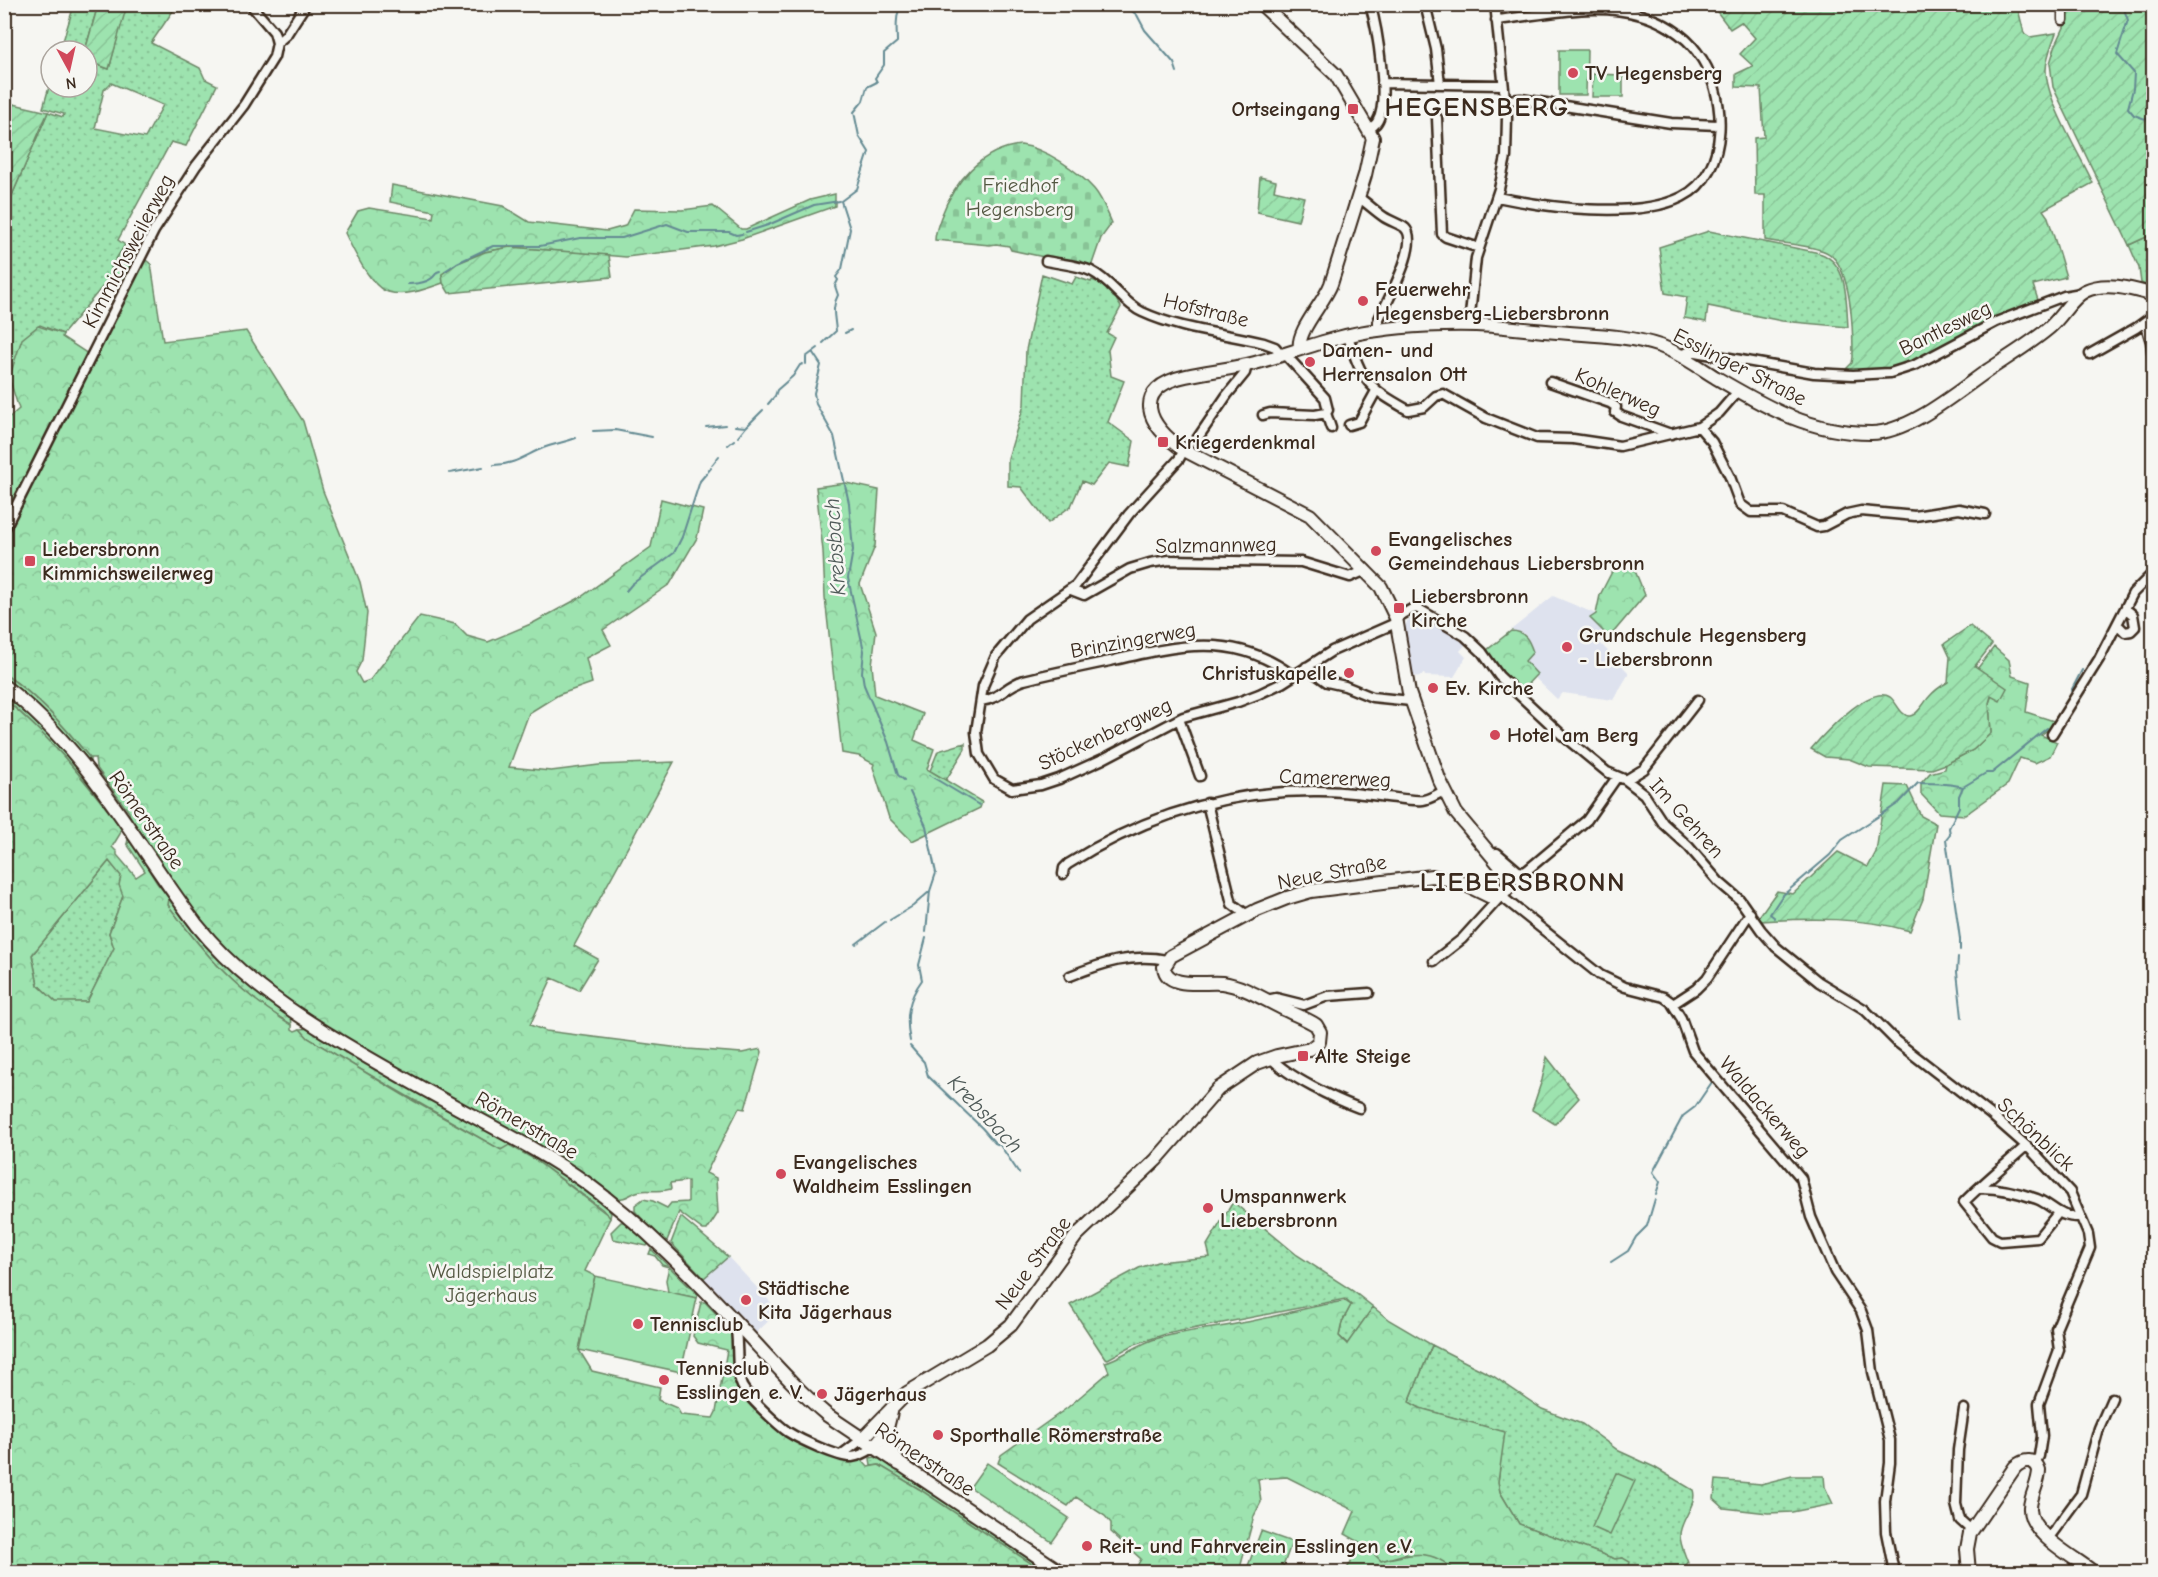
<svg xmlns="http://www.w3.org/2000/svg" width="2158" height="1577" font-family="'Comic Neue',sans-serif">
<defs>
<pattern id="grass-dots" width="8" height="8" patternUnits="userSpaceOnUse" patternTransform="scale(1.5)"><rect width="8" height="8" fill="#9de3af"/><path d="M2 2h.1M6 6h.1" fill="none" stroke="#88c396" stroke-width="1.8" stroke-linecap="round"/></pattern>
<pattern id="forest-crowns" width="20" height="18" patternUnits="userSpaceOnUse" patternTransform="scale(1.5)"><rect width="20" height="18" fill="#9de3af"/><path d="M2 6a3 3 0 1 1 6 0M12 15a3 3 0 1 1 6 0" fill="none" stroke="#88c396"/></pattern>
<pattern id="cemetery-stones" width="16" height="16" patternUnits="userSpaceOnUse" patternTransform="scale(1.5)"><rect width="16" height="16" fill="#9de3af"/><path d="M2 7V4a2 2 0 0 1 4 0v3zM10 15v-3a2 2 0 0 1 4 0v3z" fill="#88c396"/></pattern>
<pattern id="garden-furrows" width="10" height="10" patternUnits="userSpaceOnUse" patternTransform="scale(1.5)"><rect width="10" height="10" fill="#9de3af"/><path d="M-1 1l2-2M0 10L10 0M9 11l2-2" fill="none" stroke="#88c396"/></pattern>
</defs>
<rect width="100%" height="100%" fill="#f6f6f2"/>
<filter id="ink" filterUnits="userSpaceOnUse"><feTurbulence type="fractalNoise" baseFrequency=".0167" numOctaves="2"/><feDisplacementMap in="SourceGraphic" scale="12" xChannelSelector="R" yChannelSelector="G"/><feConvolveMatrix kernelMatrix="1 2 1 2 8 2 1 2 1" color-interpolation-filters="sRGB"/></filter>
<g filter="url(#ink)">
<path fill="#dee2ee" d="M1553,596L1596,614L1590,619L1607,635L1600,643L1628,672V675L1613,700L1563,693L1557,699L1534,677L1537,673L1525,661L1527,637L1523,633L1511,630Z
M1415,616H1420L1466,644L1460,651L1466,657L1454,677L1425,676L1424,673L1421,676L1412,677L1405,627L1407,621Z
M728,1257L779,1311L755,1334L704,1278Z"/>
<path fill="url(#grass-dots)" stroke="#6c8666" stroke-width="1.5" fill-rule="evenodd" d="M74,5H98L85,51H60Z
M126,5H177L151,43L200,68L205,79L217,85L186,146L171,142L118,240L125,245L111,267L114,273L63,334L40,325L22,340L9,378H5L4,200H10L48,112L63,117L64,114L43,108L51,80V87H87V61L109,69ZM111,83L163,105L145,138L95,128L104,90Z
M1709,231L1815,252C1849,259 1846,300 1848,327L1782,321L1708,306L1706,322L1684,318L1687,297L1665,293L1659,247Z
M2153,234V288L2141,283L2139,268L2129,245Z
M1042,274L1072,284L1076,277L1091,282L1092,280L1097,282L1098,280L1119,297L1117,301L1121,307L1107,333L1114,337L1108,350L1111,376L1124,381L1108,422L1134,441L1129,467L1109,463L1092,485L1082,481L1071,506L1048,523L1021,487L1008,486V458L1024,405L1026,350Z
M4,674C38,696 65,727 90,758V764L24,696L5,680Z
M4,692L47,729L121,822V827C83,779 52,738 5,699Z
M965,743V749L946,780L930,771L938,751Z
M130,838L291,1016L292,1025C237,992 206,956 168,905L169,898L130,842L127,844L128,839Z
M109,861L122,876L120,885L123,896L109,933L114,948L87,1002L57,1003L38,985L32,955Z
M311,1028C410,1084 517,1136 607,1207L611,1213L610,1218L602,1209L534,1159L501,1150L358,1068L308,1038L300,1029Z
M1233,1202L1297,1255L1353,1291L1373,1307L1348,1344L1339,1336L1342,1322L1351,1305L1345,1299L1166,1334L1135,1344L1108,1359L1105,1358L1070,1305L1139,1268L1157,1262L1210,1257L1207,1245Z
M1432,1345L1493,1376L1542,1409L1582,1424L1619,1451L1654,1467L1693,1490C1698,1504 1680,1520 1680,1535C1680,1545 1685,1554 1688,1563L1678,1572H1623L1628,1569L1623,1558L1615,1559L1519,1524L1500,1492L1498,1482L1504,1432L1419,1408L1409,1402Z
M875,1457L887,1463L1054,1572H1044L919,1489L879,1465L871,1466L870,1458Z
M1792,1476H1824L1825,1487L1833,1504L1792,1512L1768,1513L1724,1508L1714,1499L1716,1480L1761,1484Z"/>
<path fill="url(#forest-crowns)" stroke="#6c8666" stroke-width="1.5" fill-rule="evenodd" d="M392,185L503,206L529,222L607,231L625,226L634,209L682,210L713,206L741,229H746L810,200L835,194V206L742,239L714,246L626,257L510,247L485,252L458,263L442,274L443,283C426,289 406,297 388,292C371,288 352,248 345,233L358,211L369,208L433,218L434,211L390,202Z
M125,245L151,264L163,341L246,331L303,421L323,491L360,582L367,613L362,660L356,672L362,683L370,680L420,616L455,624L467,636L488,642L533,623L581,597L651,547L661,499L703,510L697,538L670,584L603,630L611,645L586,658L592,683L558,695L529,713L509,767L551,771L599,765L674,762L574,946L598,959L579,990L552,978L530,1025L546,1031L688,1049L742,1053L761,1049L762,1052L745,1109L739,1108L706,1173L716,1178L718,1213L707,1230H703L679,1212L666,1243H664L635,1211V1205L643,1199L653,1201L667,1208L671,1203L688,1202V1181L670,1183L671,1189C659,1193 650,1189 640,1191C630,1193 627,1200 615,1198L328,1030L257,981L202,925L131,822L129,812L96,767L95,758H90C65,727 38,696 5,674L4,555C10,549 10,542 10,534L5,529V421L19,409L9,378L22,339L38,326L63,334L62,337L94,358L129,283L114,273L111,267Z
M846,483L879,490L875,546L860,584L876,632L872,665L875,695L923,714L914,740L934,749L927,769L982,802L980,808L912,841L889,818L873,767L874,764L859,756L842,753L825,597L823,551L816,487Z
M1617,562L1633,566L1645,595L1612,634L1607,635L1590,618L1596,614L1600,595Z
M1511,631C1525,631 1529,640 1533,652L1525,661L1537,674L1521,691L1501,670L1487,650Z
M1994,647L2009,660L2012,676L2030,682L2026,712L2057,722L2041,735L2057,742L2050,756L2035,763L2020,758L2008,784L1965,815L1939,813L1921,794V783L1930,773L1945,769L1946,764L1973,750L1991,733L1989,703L1992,695L2006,688L1977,669Z
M4,699C52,738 83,779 121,827L120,834L112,847L117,852V855L136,877L145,871L127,844L131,841L157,883L169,898L168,905C206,956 237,992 292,1025V1029L295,1031L300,1029L308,1038L403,1095L501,1150L509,1145L534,1159L608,1215L610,1218L585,1271L595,1276L579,1350L592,1371L660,1387L658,1400L677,1408L681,1415L713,1418L716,1412L727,1350L698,1343L693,1336L701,1302H705L723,1321L735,1339L738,1379L781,1432L861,1459L868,1467L879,1465L919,1489L1044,1572H5ZM109,861L121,876L119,885L123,896L109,933L114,948L87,1002H56L38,985L32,955Z
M681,1217L728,1257L704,1278L671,1243Z
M621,1222H626L649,1243L647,1246L613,1239L611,1232Z
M651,1249L698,1295L697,1298L668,1292L666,1280L669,1267L662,1265L655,1256L649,1254Z
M1345,1301L1351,1305L1342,1322L1339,1336L1347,1344L1373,1307L1389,1320L1432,1345L1409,1402L1420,1408L1505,1432L1498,1482L1500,1492L1519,1524L1615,1559L1623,1558L1630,1562L1628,1569L1623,1572H1455L1450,1566L1405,1554L1381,1561L1365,1545L1345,1534L1355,1511L1287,1477L1258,1479L1261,1502L1254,1516L1239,1572H1156L1152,1570L1136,1568L1141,1559L1111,1532V1523L1105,1516L1076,1497L1068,1506L998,1463L1001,1455L1067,1408L1109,1372L1105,1362C1119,1359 1138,1344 1155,1339C1183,1331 1212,1329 1241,1323C1276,1317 1310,1306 1345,1301Z"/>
<path fill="url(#cemetery-stones)" stroke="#6c8666" stroke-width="1.5" d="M1021,145C1045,148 1078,171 1094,189C1102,198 1107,212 1112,223L1101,238L1091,267L1011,250L1009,246L996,244L990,245L935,240C935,232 938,225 941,217C954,182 981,149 1021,145Z"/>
<path fill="url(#garden-furrows)" stroke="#6c8666" stroke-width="1.5" d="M98,5H127L109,69L87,61V51H85Z
M1712,5H2017L2024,33L2030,37L2056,33C2052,45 2046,57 2046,70C2046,101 2080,155 2093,183L2043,210L2048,217L2066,277L2033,285L2039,303L1914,364L1878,372L1844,371L1852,363L1853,357C1853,331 1852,264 1826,252C1810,245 1783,244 1765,240V195H1755L1754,138L1764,137L1761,88L1736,87V74L1753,66L1740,54L1755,38L1741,22L1730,29Z
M2066,5H2153V234L2129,245L2053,87L2050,63L2055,47L2066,23Z
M5,102L48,112L10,200H5Z
M1260,177L1276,181L1274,190L1304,197L1298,221L1257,212Z
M510,247L609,255L612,277L449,293L443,283L442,274L458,263L485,252Z
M1970,626L1992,644L1975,666L2007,688L2000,701L1991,696L1989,703L1991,733L1973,750L1946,764L1932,769L1869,767L1849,759L1825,757L1811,749C1823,735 1869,684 1890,697C1896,701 1901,717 1910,716C1918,715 1924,702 1929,697C1934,691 1941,686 1948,682L1950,657L1944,644Z
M1886,785L1907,786L1921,816L1936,824L1923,899L1910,931C1862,917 1810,918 1761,921L1758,918L1777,891L1793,894L1838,852L1868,867L1876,852Z
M1547,1057L1579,1098L1555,1124L1532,1110L1542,1080Z"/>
<path fill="#9de3af" stroke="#6c8666" stroke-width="1.5" d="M1559,50H1587L1586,95H1559Z
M1593,74L1623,75V97H1592Z
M595,1276L697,1298L681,1372L579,1350Z
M987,1463L1069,1518L1052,1542L970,1487Z
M1616,1473L1635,1481L1610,1535L1592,1527Z
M1261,1531L1292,1542L1281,1572H1267L1248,1566Z
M1365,1545L1381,1561C1409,1553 1434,1548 1455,1572H1345L1351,1562V1557Z"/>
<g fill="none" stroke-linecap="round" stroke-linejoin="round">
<path stroke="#648a92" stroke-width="2" d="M1123,4L1137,15L1145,30L1174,63L1177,72
M2122,4L2128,20L2117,54L2134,73L2133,89L2128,108L2134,115L2154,122
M746,232L768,225L814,205L839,201
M445,271L457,263L493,246H540L580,238H622L667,224L688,232H729L736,235L742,234
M408,284C419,284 432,282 437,272L440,271
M845,333L851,330
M823,343L836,331C835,317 831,308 838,295L835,286L838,280L836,277L842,269L850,229L841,201L857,189L869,152L859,136L854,112L863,101L867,87L877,82L875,78L884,65V53L897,42C897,31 895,20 899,10L913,9L915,4
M813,353L821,365L814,393L816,404L834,436L849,503L853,550L848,578L864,651L862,672L864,685L888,742L898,775L904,780
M806,364V357L818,348
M768,404L775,396L777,390L793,376L800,365L803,364
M735,426L746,427
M706,427L725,425
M593,431L615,430L652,437
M738,437L746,427L763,410
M728,445L734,440
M494,465C514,465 526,455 543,448C553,444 566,442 576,438
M712,465L719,456
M450,473L483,467
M626,591L632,584L674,553L682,537L700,481L711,468
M2071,691L2082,670
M929,775L979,805
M910,792L926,826L936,873L930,891L926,932
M1775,918L1770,914L1782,896L1830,855L1842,840L1899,803L1918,783C1933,783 1949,783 1963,787L1986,773H1992L2047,728
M890,920L913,906L929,892
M856,944L885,922
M1960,950V939L1946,839L1950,834L1949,828L1959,807V796L1963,787
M1958,958L1957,972L1962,1017
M910,1041C905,1018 908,999 922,980L919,965L926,938
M910,1046L924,1062L928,1076L982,1128L995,1143L1000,1145L1019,1173
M1656,1194L1660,1182L1653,1172L1683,1116L1695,1107L1712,1082
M1611,1262L1628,1251L1636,1237L1647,1226L1655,1199"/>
<g stroke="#3b2a1e" stroke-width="13">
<path id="street" d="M1425,4L1436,49L1440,84
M1496,20C1544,15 1594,1 1641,15C1662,21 1684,34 1697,52C1728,91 1731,173 1682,197C1636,220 1545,207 1497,197
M2063,20V4
M277,43L286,35L306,4
M1382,83L1503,85
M1505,100L1521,99L1671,123L1718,125
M1437,118L1442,234L1446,237L1479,248
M1369,129C1371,128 1376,124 1377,122C1390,103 1377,27 1370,4
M1358,197C1367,203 1375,211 1384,217C1390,221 1400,224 1405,228C1421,243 1385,305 1378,321V330
M1046,261C1060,264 1078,265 1091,271C1111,281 1123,303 1142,312C1181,330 1223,333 1264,343L1275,347L1281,354
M2145,322L2151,342L2154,366
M1469,325L1476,258L1499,189L1506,157L1507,117L1495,4
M1348,336C1362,381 1367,387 1408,410L1424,407L1436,396L1443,394L1486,418L1537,438L1573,439L1620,446L1699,427L1719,413L1738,391
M2090,354L2136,328L2154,315
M1679,355L1688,352H1696L1814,373L1853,375L1890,373L1915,365L1996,322L2064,296L2081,293
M1550,382L1610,403L1616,407L1615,412L1621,416L1671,434
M1326,413L1331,428
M1263,415L1270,413L1315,415L1326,413L1328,410L1325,398L1284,353
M1349,425L1359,422L1376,391
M1699,427L1712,442L1730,477L1740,504L1751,512H1783L1817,527L1824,526L1847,514L1861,511L1915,516L1959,509L1985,514
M1197,439L1227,395L1245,373L1247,365
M1184,450L1179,459L1129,514L1076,585L1027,619L996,656L983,686L976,732L979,754L994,779L1012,789L1041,785L1059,779L1103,759L1183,717L1238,702L1259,694L1282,683L1332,651L1398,622
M4,530L154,231L196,166L244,105L274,57L277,43L274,32L250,4
M1071,590L1084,595L1130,569L1150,563L1169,560L1301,562L1350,577L1366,570
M1396,618L1412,609L1417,608L1465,636L1482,652L1499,676L1562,735L1607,772L1626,780L1644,794L1663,823L1689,847L1719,882L1740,900L1761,930L1776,947L1819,982L1864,1009L1897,1042L1990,1114L2031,1150L2070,1192L2088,1234L2090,1248L2056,1329L2059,1350L2039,1404L2042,1436L2039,1456L2035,1463
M2118,625L2125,632L2131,631L2135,627L2133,615L2126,609
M1306,667L1327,682L1345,686L1372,697L1411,701
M981,701C1000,699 1005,686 1024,680C1052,673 1081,667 1110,661C1174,646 1234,631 1292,675
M1179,719L1200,776
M2052,734L2099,659L2133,593L2154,572
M1626,780L1644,769L1698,700
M1207,803L1232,904L1247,915
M1489,854L1497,853L1518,871L1525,872L1587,820L1617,777
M1063,874L1064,868L1068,864C1144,816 1229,790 1319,791C1341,791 1364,794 1387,797C1398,798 1411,801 1423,800C1430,799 1437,794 1444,791
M1434,961L1462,939L1501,896L1600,975L1625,987L1664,997L1671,1002L1681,1018L1693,1051L1801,1178L1811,1217L1835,1272L1861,1311L1868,1330L1873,1372L1890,1440V1463L1885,1501L1886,1532L1894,1572
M1070,976C1102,963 1132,953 1167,960
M1266,1000L1276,998L1304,1005L1328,996L1369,993
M1673,1004L1696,989L1707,978L1750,913
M1271,1058C1288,1077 1335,1099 1359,1108
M2026,1146C2005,1165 1984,1182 1964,1202L1992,1237L2000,1241L2038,1238L2058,1213
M1981,1188C1999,1188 2020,1193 2037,1199C2054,1206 2058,1218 2081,1217
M735,1322C739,1341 735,1371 742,1386C747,1396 778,1425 788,1432C799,1439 839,1458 852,1457C860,1456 867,1452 873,1448
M1964,1409L1958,1450L1956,1504L1960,1520L1971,1530
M841,1455L861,1440
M2048,1539L2081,1494L2099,1428L2112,1398"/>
</g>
<g stroke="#3b2a1e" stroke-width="16">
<path id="secondary" d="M1261,4L1336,75L1373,138L1365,175L1331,284C1324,303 1296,331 1300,349
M4,686C88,750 135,843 197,925C233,970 277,1002 325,1032C369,1059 414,1084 460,1109C502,1132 546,1154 585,1182C644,1225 694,1278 744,1331C771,1360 797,1390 827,1415L1061,1572
M886,1432L890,1448L899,1464
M861,1440L907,1393L987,1345L1011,1325L1076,1236L1156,1160L1218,1089L1257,1063L1277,1056L1310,1049L1319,1042L1320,1032L1316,1025C1305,1018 1293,1014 1282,1008C1263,999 1244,986 1222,983C1205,981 1167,990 1164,967L1171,956L1257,910L1287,898L1311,891L1432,876L1460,882L1491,897L1501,896L1509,887L1506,873L1456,813L1439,779L1409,693L1396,618L1381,587L1310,515L1184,450C1146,426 1131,388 1186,376C1209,371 1232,369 1255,363C1295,352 1336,335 1378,330C1406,326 1447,324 1476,325C1503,326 1530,330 1557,332C1591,335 1627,335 1660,346C1680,353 1697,366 1715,377C1766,407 1810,433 1871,433C1909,433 1957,392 1987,371C2008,357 2030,344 2049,328C2062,317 2071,298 2085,291C2106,281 2132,289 2154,295
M873,1448L886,1432L892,1408
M1969,1572L1967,1549L1970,1533L2015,1467C2024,1459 2035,1458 2039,1470C2039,1483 2031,1494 2030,1507C2028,1534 2075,1557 2093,1572"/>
</g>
<use href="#street" stroke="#f6f6f2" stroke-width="8"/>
<use href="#secondary" stroke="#f6f6f2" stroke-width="12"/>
</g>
</g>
<g fill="#d1495b" stroke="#f6f6f2" stroke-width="2">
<circle cx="1573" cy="73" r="6"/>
<rect x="1347" y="103" width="12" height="12" rx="3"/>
<circle cx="1363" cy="301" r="6"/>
<circle cx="1310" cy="362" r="6"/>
<rect x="1157" y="436" width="12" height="12" rx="3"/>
<circle cx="1376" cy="551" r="6"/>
<rect x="24" y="555" width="12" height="12" rx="3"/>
<rect x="1393" y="602" width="12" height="12" rx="3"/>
<circle cx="1567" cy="647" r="6"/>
<circle cx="1349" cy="673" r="6"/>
<circle cx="1433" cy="688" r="6"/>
<circle cx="1495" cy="735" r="6"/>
<rect x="1297" y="1050" width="12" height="12" rx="3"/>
<circle cx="781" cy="1174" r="6"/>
<circle cx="1208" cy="1208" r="6"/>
<circle cx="746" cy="1300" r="6"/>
<circle cx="638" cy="1324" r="6"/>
<circle cx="664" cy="1380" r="6"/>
<circle cx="822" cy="1394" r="6"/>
<circle cx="938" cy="1435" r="6"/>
<circle cx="1087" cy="1546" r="6"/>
</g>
<g text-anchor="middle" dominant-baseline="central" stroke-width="5" stroke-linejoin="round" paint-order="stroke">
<g font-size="21" font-weight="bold" fill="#3b2a1e" stroke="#f6f6f2" text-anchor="start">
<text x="1585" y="73">TV Hegensberg</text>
<text x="1341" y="109" text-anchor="end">Ortseingang</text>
<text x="1375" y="289">Feuerwehr<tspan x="1375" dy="24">Hegensberg-Liebersbronn</tspan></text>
<text x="1322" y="350">Damen- und<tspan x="1322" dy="24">Herrensalon Ott</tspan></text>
<text x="1175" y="442">Kriegerdenkmal</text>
<text x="1388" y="539">Evangelisches<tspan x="1388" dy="24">Gemeindehaus Liebersbronn</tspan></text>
<text x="42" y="549">Liebersbronn<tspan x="42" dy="24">Kimmichsweilerweg</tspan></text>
<text x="1411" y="596">Liebersbronn<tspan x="1411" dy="24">Kirche</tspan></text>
<text x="1579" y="635">Grundschule Hegensberg<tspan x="1579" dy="24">- Liebersbronn</tspan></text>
<text x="1337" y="673" text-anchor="end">Christuskapelle</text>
<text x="1445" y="688">Ev. Kirche</text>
<text x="1507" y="735">Hotel am Berg</text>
<text x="1315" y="1056">Alte Steige</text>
<text x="793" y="1162">Evangelisches<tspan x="793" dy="24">Waldheim Esslingen</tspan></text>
<text x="1220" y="1196">Umspannwerk<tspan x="1220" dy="24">Liebersbronn</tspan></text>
<text x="758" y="1288">Städtische<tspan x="758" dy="24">Kita Jägerhaus</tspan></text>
<text x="650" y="1324">Tennisclub</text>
<text x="676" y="1368">Tennisclub<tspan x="676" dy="24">Esslingen e. V.</tspan></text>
<text x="834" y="1394">Jägerhaus</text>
<text x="950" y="1435">Sporthalle Römerstraße</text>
<text x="1099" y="1546">Reit- und Fahrverein Esslingen e.V.</text>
</g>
<g font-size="21" fill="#545842" stroke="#f6f6f2">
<text x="1020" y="185">Friedhof<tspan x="1020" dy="24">Hegensberg</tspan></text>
<text x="491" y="1271">Waldspielplatz<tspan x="491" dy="24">Jägerhaus</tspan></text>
</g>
<g font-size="21" fill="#3b2a1e" stroke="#f6f6f2">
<text transform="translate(128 251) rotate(-62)">Kimmichsweilerweg</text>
<text transform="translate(1206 310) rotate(14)">Hofstraße</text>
<text transform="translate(1945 328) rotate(-26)">Bantlesweg</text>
<text transform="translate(1740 367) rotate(27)">Esslinger Straße</text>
<text transform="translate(1618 392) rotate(24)">Kohlerweg</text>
<text transform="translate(1216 545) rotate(-1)">Salzmannweg</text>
<text transform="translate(1133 640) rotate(-10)">Brinzingerweg</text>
<text transform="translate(1105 734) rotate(-25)">Stöckenbergweg</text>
<text transform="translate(1335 778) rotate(2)">Camererweg</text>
<text transform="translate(1687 818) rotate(48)">Im Gehren</text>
<text transform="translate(147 820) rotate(55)">Römerstraße</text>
<text transform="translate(1332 872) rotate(-11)">Neue Straße</text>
<text transform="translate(1765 1107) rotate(49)">Waldackerweg</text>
<text transform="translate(527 1125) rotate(30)">Römerstraße</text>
<text transform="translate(2036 1134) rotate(43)">Schönblick</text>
<text transform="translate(1033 1263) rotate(-53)">Neue Straße</text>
<text transform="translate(925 1459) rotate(34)">Römerstraße</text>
</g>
<g font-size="22" font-style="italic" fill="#4f5a58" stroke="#f6f6f2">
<text transform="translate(835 547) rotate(-94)">Krebsbach</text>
<text transform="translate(985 1114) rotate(47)">Krebsbach</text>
</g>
<g font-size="27" font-weight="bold" letter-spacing="1.5" fill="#3b2a1e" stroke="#f6f6f2">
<text x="1477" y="107">HEGENSBERG</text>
<text x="1523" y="882">LIEBERSBRONN</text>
</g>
</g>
<rect width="2158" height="1577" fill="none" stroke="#f6f6f2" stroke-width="24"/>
<rect x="12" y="12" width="2134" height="1553" fill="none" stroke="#3b2a1e" stroke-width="2" filter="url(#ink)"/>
<g transform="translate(69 69) rotate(172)"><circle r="28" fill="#f6f6f2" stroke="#aba49d" stroke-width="1.5"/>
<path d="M0-4.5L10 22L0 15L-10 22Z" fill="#d1495b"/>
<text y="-9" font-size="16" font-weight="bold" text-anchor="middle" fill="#3b2a1e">N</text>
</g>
</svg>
